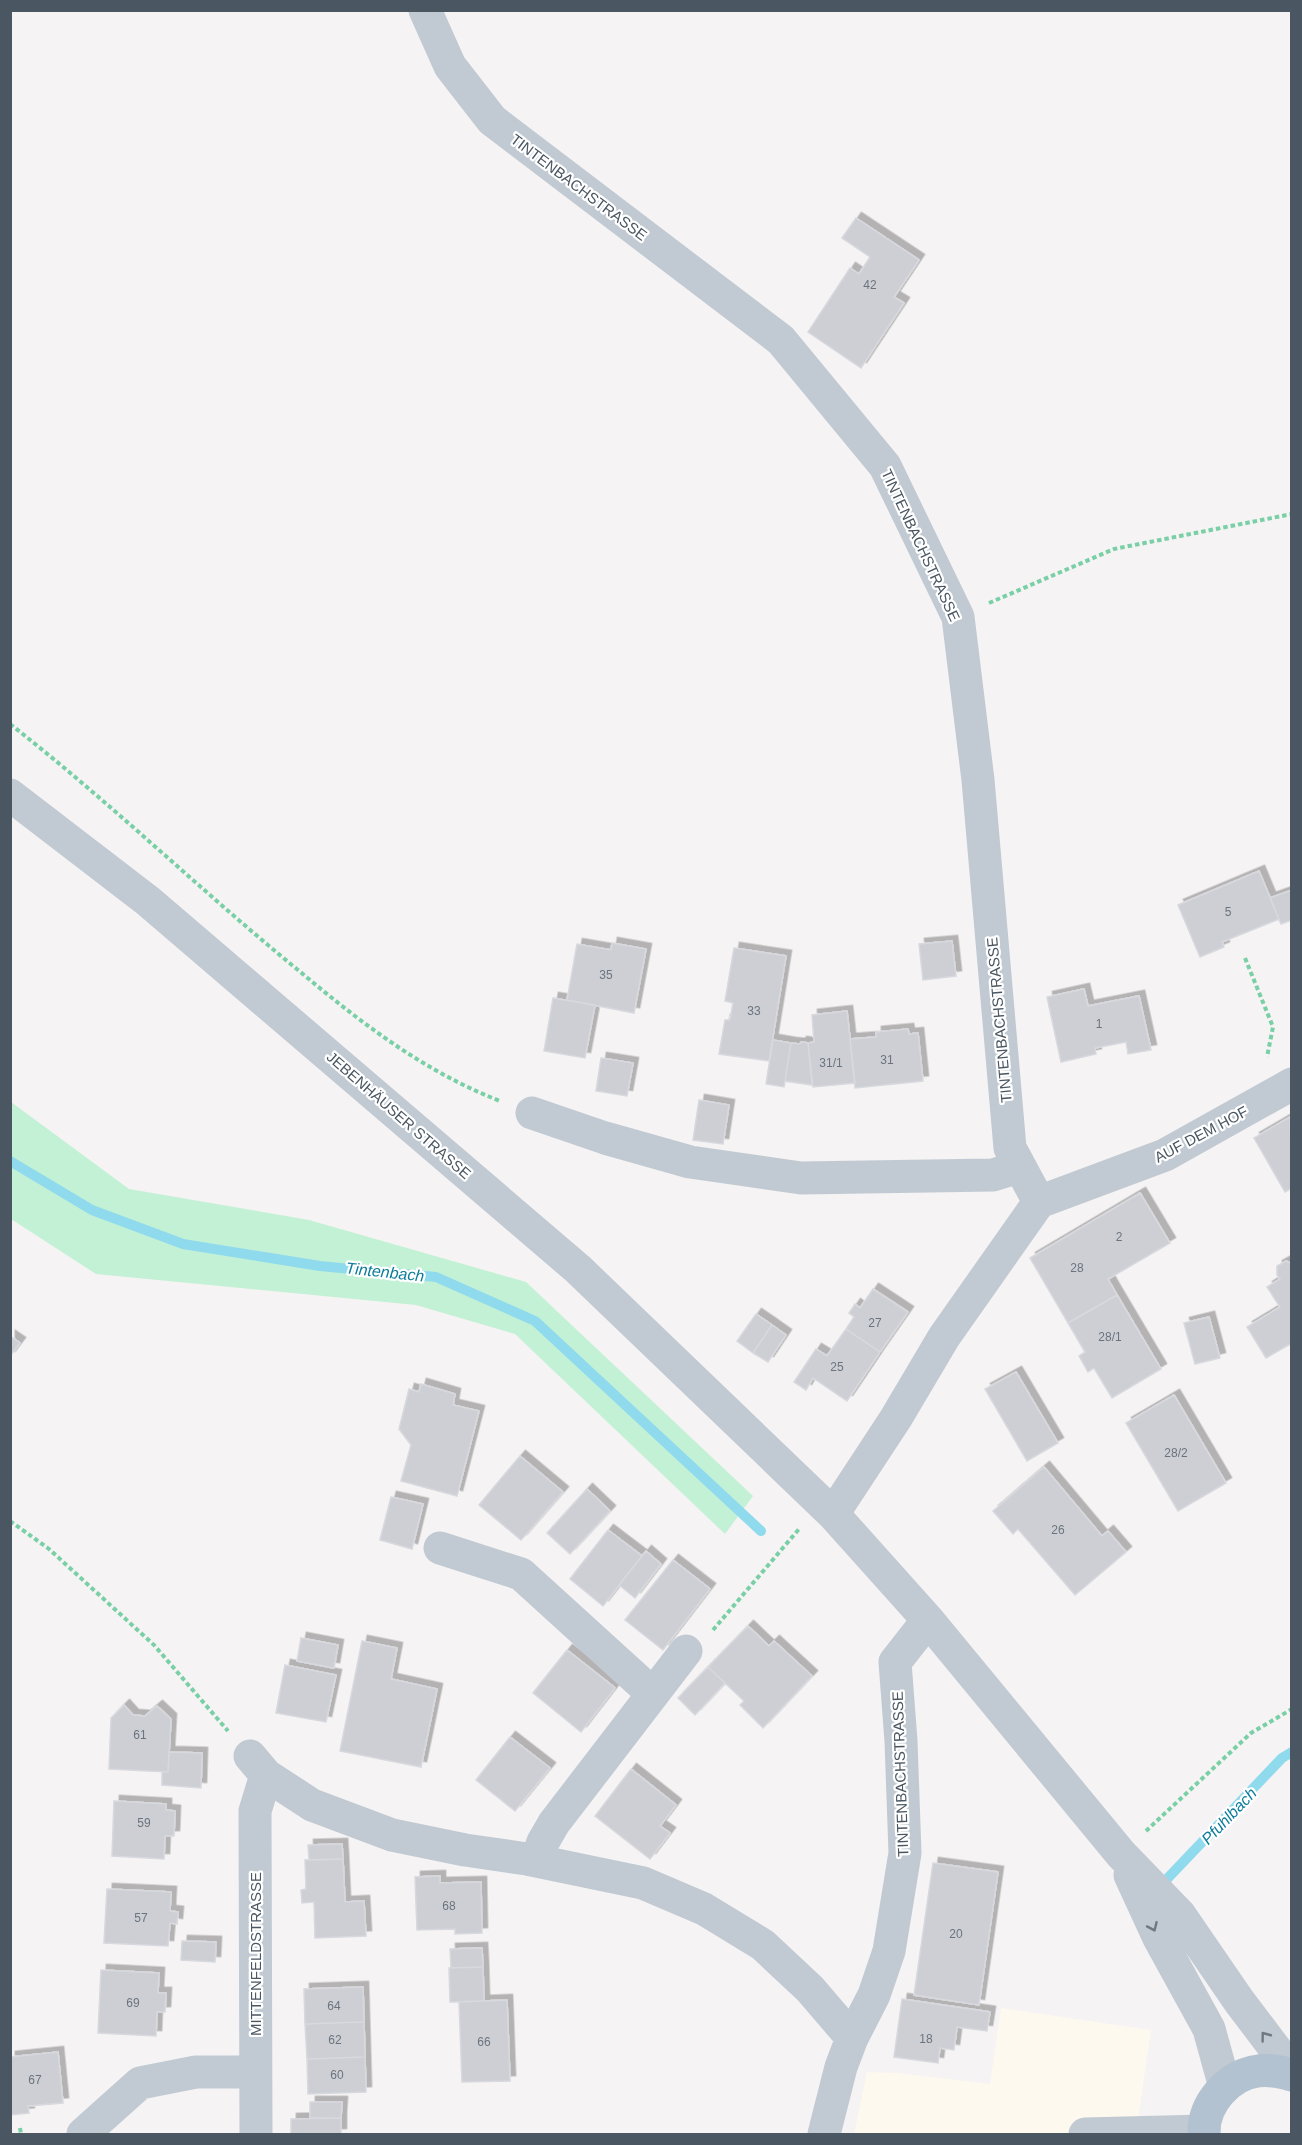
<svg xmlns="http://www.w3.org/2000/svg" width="1302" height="2145" font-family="Helvetica,sans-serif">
<defs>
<filter id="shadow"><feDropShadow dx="5.5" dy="-5.5" stdDeviation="0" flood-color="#0004"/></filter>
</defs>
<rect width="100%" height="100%" fill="#f5f3f3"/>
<path fill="#fdf9ef" d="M1001,2008L1151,2030L1136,2134H854L867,2072L897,2073L990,2084Z"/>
<path fill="#c3f1d5" d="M11,1102L129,1189L309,1220L526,1282L753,1496L725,1534L515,1334L416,1305L96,1274L11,1219Z"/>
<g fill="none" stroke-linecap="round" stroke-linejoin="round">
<path stroke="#90daee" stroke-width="10" d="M10,1161L92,1210L183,1244L320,1266L436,1277L535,1321L761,1531
M1166,1880L1282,1758L1292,1752"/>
</g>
<path fill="#cdcfd5" stroke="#d7d9de" stroke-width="1.5" filter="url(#shadow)" d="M856,218L919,260L894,297L904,303L861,368L808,332L850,268L859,274L870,257L842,238Z
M1259,871L1279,919L1222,942L1224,947L1200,957L1178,905Z
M1292,890V920L1281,924L1270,898Z
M952,941L956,976L923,980L919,944Z
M612,943L646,949L634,1013L567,1000L577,944L611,950Z
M734,948L786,956L769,1061L719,1054L725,1020H730L733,1003L725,1001Z
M1084,989L1088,1006L1139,996L1151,1050L1128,1054L1126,1042L1095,1048L1096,1054L1061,1062L1047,997Z
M553,998L595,1005L585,1058L544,1051Z
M847,1011L855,1083L813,1087L808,1043L814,1042L812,1015Z
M908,1029L909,1034L918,1033L923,1081L855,1088L850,1039L876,1037V1032Z
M773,1040L791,1043L784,1087L766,1084Z
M801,1042L808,1043L812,1085L785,1081L791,1043L800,1044Z
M601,1058L633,1063L627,1096L596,1091Z
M699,1100L729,1105L723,1144L693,1140Z
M1290,1117L1292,1188L1285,1192L1254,1138Z
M1140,1193L1170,1243L1108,1279L1117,1295L1068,1323L1030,1258Z
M1286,1261L1292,1264V1343L1266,1358L1247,1327L1280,1307L1267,1287L1280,1279L1277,1275V1266Z
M873,1289L908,1312L880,1352L846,1329L854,1317L849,1313L855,1304L860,1308Z
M1117,1295L1161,1369L1112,1398L1094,1368L1088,1372L1079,1356L1085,1352L1068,1323Z
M756,1314L772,1325L753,1353L737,1341Z
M1209,1317L1220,1358L1195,1364L1184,1323Z
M772,1325L786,1335L768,1362L753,1353Z
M846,1329L880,1352L847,1401L813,1378L806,1390L794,1382L816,1349L827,1356Z
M10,1336L20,1343L10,1356Z
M1016,1372L1058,1443L1027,1461L985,1389Z
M421,1384L455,1394L453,1405L479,1411L457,1496L401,1481L411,1445L399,1429L409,1389L419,1392Z
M1174,1395L1226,1483L1178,1511L1126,1423Z
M520,1456L563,1492L521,1540L479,1505Z
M1044,1467L1102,1536L1108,1531L1126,1552L1075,1595L1018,1529L1013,1534L993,1511Z
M587,1489L610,1511L570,1554L547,1533Z
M391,1497L423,1504L412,1549L380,1540Z
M608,1530L642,1556L603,1606L570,1579Z
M646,1551L661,1564L635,1598L619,1585Z
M673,1560L710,1589L663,1650L625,1620Z
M748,1626L769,1646L774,1641L812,1676L763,1728L740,1705L744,1701L708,1667Z
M301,1638L338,1645L334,1668L297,1661Z
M362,1641L397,1648L391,1679L437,1689L421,1767L340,1751Z
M567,1650L615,1688L581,1732L533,1693Z
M285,1665L336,1675L326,1722L276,1713Z
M708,1667L725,1683L695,1715L678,1698Z
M124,1705L133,1715L145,1716L157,1706L171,1719L168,1772L109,1769L111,1718Z
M510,1737L550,1768L515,1811L476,1780Z
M169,1752L202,1753L201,1788L162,1785V1772H168Z
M631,1769L676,1805L660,1826L670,1833L650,1859L595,1816Z
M114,1801L166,1804V1810L175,1811L174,1836H165L164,1859L112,1856Z
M342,1844L343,1859L309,1860L308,1845Z
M343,1859L345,1902L364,1901L366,1936L315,1938L314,1902L302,1903L301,1890L306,1889L305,1860Z
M933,1863L998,1872L979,2005L914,1995Z
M440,1876V1883L481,1882L482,1933L455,1934V1929L417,1930L415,1877Z
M107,1889L171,1892L170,1911L178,1912L177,1924L170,1923L168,1946L104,1943Z
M182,1941L216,1942L215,1962L181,1960Z
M482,1948L483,1967L451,1968L450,1949Z
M483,1967L484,2001L450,2002L449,1968Z
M101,1970L159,1973L158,1993H166L165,2012H157L156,2036L98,2033Z
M363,1987L364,2022L305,2024L304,1989Z
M902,1999L990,2012L987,2031L957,2027L954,2050L940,2048L938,2063L894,2057Z
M507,2000L510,2081L462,2082L459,2002Z
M364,2022L365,2057L307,2059L305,2024Z
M58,2052L63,2103L28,2106L29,2113L10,2115V2057Z
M365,2057L366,2092L308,2094L307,2059Z
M310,2102H342L341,2118H310Z
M341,2118V2134H291V2119Z"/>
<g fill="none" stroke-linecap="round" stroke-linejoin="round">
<path stroke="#7ad0a6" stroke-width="4" stroke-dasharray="4.5 3" stroke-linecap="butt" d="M989,603L1114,549L1292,514
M10,724C110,802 200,890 298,970C360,1022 423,1071 500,1101
M1245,958L1273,1027L1267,1057
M10,1521L49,1549L154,1645L228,1731
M713,1630L799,1529
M1146,1831L1251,1733L1292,1709
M20,2128L21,2134"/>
<path stroke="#c1cad2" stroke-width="33" d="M425,10L450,66L492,120L781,340L885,466L958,617L978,780L1010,1148L1039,1202
M10,795L148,901L578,1269L833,1514L928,1620L1121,1854L1180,1915L1239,2001L1292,2071
M532,1113L605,1138L690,1162L801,1178L993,1175L1019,1167
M1039,1202L1165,1155L1292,1084
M833,1514L896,1418L944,1337L1039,1202
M440,1548L521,1574L653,1694
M250,1756L266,1775L312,1805L392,1835L465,1850L527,1859L643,1883L704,1909L763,1945L810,1989L852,2038
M536,1861L543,1842L554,1823L686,1651
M1130,1875L1159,1938L1209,2029L1225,2087
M83,2134L140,2083L196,2072H255
M256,2134L255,1811L266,1775
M824,2134L841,2067L852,2038L874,1995L889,1951L905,1853L901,1741L895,1662L928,1620
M1085,2134L1204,2131"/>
<path stroke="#b3c2d1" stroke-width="33" d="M1204,2134C1203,2104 1228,2075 1258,2071C1270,2069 1281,2072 1292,2075"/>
</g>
<defs><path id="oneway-chevron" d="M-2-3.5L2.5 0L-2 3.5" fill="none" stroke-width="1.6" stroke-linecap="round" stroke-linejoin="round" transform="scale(1.5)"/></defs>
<g stroke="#6e7983">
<use href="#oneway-chevron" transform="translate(1153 1927) rotate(66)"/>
<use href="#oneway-chevron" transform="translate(1265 2036) rotate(-127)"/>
</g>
<g text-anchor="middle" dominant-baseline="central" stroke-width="4.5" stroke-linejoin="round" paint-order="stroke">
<g font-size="12" fill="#6b747e">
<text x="870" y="285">42</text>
<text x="1228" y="912">5</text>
<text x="606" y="975">35</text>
<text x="754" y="1011">33</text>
<text x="1099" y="1024">1</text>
<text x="887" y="1060">31</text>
<text x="831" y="1063">31/1</text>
<text x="1119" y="1237">2</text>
<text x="1077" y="1268">28</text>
<text x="875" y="1323">27</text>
<text x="1110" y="1337">28/1</text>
<text x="837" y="1367">25</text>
<text x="1176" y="1453">28/2</text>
<text x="1058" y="1530">26</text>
<text x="140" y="1735">61</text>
<text x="144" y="1823">59</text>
<text x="449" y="1906">68</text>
<text x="141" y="1918">57</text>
<text x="956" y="1934">20</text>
<text x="133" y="2003">69</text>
<text x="334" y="2006">64</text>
<text x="926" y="2039">18</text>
<text x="335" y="2040">62</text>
<text x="484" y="2042">66</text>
<text x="337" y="2075">60</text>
<text x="35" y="2080">67</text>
</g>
<g font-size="15" fill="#4a5661" stroke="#fff">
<text transform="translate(579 187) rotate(37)">TINTENBACHSTRASSE</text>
<text transform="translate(921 545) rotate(65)">TINTENBACHSTRASSE</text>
<text transform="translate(999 1020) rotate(-95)">TINTENBACHSTRASSE</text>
<text transform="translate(399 1115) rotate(41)">JEBENHÄUSER STRASSE</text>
<text transform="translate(1201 1134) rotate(-28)">AUF DEM HOF</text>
<text transform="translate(900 1774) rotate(-92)">TINTENBACHSTRASSE</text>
<text transform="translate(255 1954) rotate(-90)">MITTENFELDSTRASSE</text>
</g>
<g font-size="16" font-style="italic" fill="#0c7c9b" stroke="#fff">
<text transform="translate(385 1272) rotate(6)">Tintenbach</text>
<text transform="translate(1229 1816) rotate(-46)">Pfuhlbach</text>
</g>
</g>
<rect width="1302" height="2145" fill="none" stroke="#4a5661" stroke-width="24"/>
</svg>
